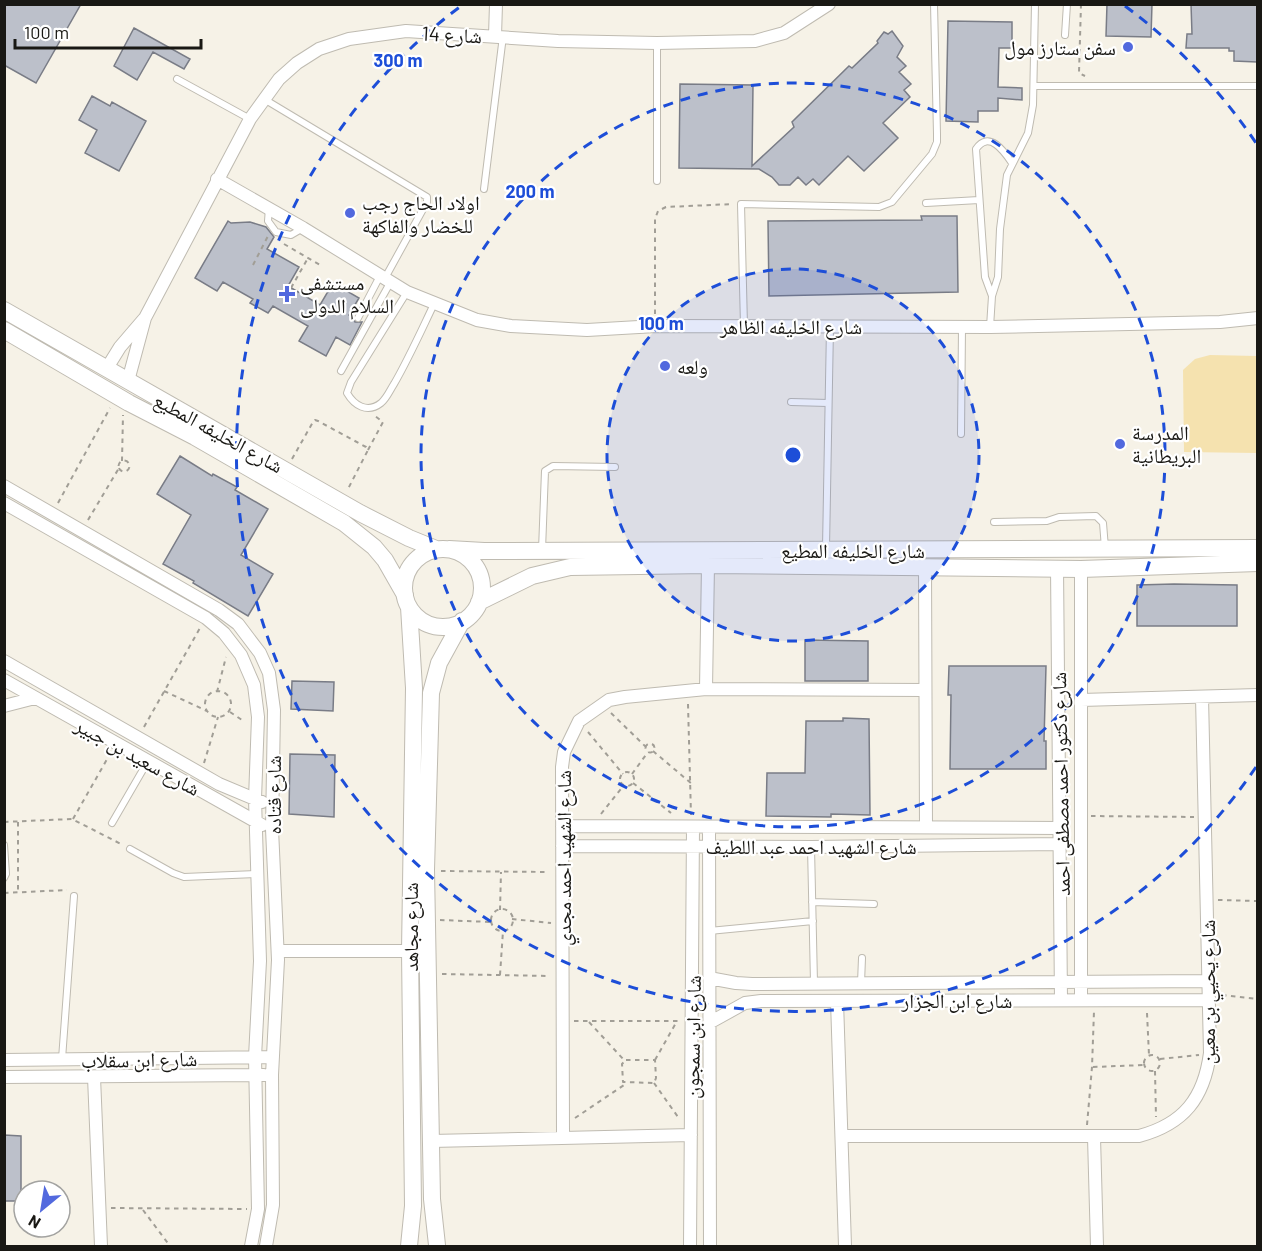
<svg xmlns="http://www.w3.org/2000/svg" width="1262" height="1251" font-family="Barlow,'Noto Naskh Arabic',sans-serif">
<rect width="100%" height="100%" fill="#f6f2e7"/>
<path fill="#f5e2af" d="M1210,355L1257,356V453L1184,452L1183,370L1195,359Z"/>
<path fill="#bcc0ca" stroke="#797c86" stroke-width="1.5" d="M4,4H81L36,83L4,65Z
M1107,4H1152L1151,37L1106,36Z
M1191,4H1257V62L1234,61V51H1229V48H1186L1187,34H1192Z
M948,21L1012,22V48H999L998,87L1022,88V100L998,98V111H978V122L946,121Z
M134,28L190,59L184,69L153,52L137,80L114,66Z
M892,31L903,46L897,57L906,66L899,72L911,84L904,90L910,97L883,123L898,138L864,171L848,156L819,185L813,179L806,185L798,177L790,185H779L772,177L759,169L679,168L680,84L753,85L752,166L794,127L792,122L849,66L852,68L878,43L877,41L884,32L888,34Z
M92,96L110,106L112,102L146,121L119,171L85,153L97,130L79,120Z
M921,216H957L958,292L769,296L768,221L922,220Z
M228,221L231,223L250,222L266,227L274,237L267,249L299,267L288,286L320,305L333,283L359,298L349,315L353,317L355,322H362L350,345L336,337L326,356L299,341L308,326L273,306L268,313L250,303L253,299L223,282L217,291L195,278Z
M180,456L212,476L213,474L237,487L235,490L268,509L241,555L273,574L248,616L193,583L194,581L163,564L191,515L157,494Z
M1174,584L1237,585V626H1137V585Z
M805,640L868,641V681H805Z
M949,666H1046L1044,741H1046V769H950L951,695H948Z
M292,681L334,682L333,711L291,709Z
M843,718L869,719L870,815L831,814V817L766,816L767,773H805L806,721H843Z
M290,754L335,755L334,817L289,814Z
M4,1135L21,1136V1201H4Z"/>
<g fill="none" stroke-linecap="round" stroke-linejoin="round">
<g stroke="#bfbbb1" stroke-width="8">
<path id="lane" d="M1065,35L1067,4
M177,79L250,119
M1034,86H1258
M264,99L427,197V202L385,278
M657,181V43
M484,189L503,36
M926,203L979,200
M269,208L268,221L276,232L291,235L303,228
M407,292L351,382L347,393C354,405 367,414 381,403C387,398 390,390 394,384C409,358 421,331 434,304
M992,296L985,277L976,149C989,130 1004,151 1012,163
M358,318L380,276
M744,326L741,204L879,207L892,202L932,154L937,142V134L934,4
M990,327L992,296L998,277L1000,229L1007,175L1028,133L1033,105L1035,4
M341,371L390,283
M791,402L828,403
M961,434L962,327
M994,522L1047,521L1059,517L1096,516L1103,523L1105,548
M826,548L830,327
M542,550L545,471L553,466L615,467
M112,823L148,761
M4,845L6,874L4,878
M811,847L814,983
M130,849L173,873L184,877L258,874
M812,902L874,904
M709,931L813,921
M861,983L862,958
M62,1059L74,896"/>
</g>
<g stroke="#bfbbb1" stroke-width="14">
<path id="street" d="M495,36L496,4
M217,179L303,228L407,292L477,320L511,326L587,330L656,326L990,327L1220,322L1258,318
M107,368L120,347L144,319
M128,381L145,318L250,119L279,79L297,63L319,49L349,39L406,31L558,41L657,43L755,41L784,33L829,4
M4,486L219,610L238,624L260,653L269,673L274,710L272,829L278,960L272,1075L273,1205L266,1246
M4,503L206,618L224,633L241,655L254,685L258,717L255,799L260,961L255,1057L258,1209L251,1246
M925,566L926,827
M1057,567L1061,1000
M1081,569V1000
M4,661L219,784L262,802
M4,680L262,825
M706,689L708,565
M1081,700L1258,695
M4,706L35,698
M562,826L1060,828
M709,827L710,1246
M562,846L811,847L1061,844
M278,951H417
M709,978L736,983L752,984L1210,981
M837,1001L845,1246
M709,1023L745,1003L761,1001L1210,1000
M4,1060L273,1057
M4,1077L264,1075
M94,1077L101,1246
M842,1136H1139C1184,1124 1204,1098 1210,1053L1202,697
M563,1137L562,767L564,752L579,721L609,700L625,697L706,689L925,690
M1094,1137L1097,1246
M431,1141L691,1135
M690,1246L693,827"/>
</g>
<g stroke="#bfbbb1" stroke-width="18">
<path id="secondary" d="M4,310L360,513L409,538L436,549
M4,330L129,403L195,437L344,523L374,547L385,560L405,595
M449,549L484,551L1258,548
M404 588a39 39 0 1 1 78 0a39 39 0 1 1-78 0Z
M479,602L532,576L570,567L708,565L1081,569L1258,563
M437,1245L432,1199L426,870L431,693L439,663L462,621
M409,1246L413,1206L410,951L414,688L409,607"/>
</g>
<path stroke="#a19e96" stroke-width="2" stroke-dasharray="4.5 4.5" stroke-linecap="butt" d="M1081,4L1079,73L1085,76
M284,244L322,266
M253,265L268,236
M291,288L308,258
M655,314V219L658,211L666,207L733,204
M368,450L383,422L375,416
M292,459L313,422L315,420L318,421L366,447L368,450L348,489
M118.5 466a5.5 5.5 0 1 1 11 0a5.5 5.5 0 1 1-11 0Z
M122,461L123,415
M58,503L110,408
M88,520L119,468
M164,691L207,711
M205 704a13 13 0 1 1 26 0a13 13 0 1 1-26 0Z
M217,692L226,657
M688,704L691,815
M230,712L245,722
M611,713L646,747
M144,727L200,628
M588,732L623,774
M645.5 748a4.5 4.5 0 1 1 9 0a4.5 4.5 0 1 1-9 0Z
M653,751L692,784
M204,763L218,717
M620 779a7 7 0 1 1 14 0a7 7 0 1 1-14 0Z
M632,774L648,752
M633,783L671,813
M601,814L624,785
M1091,816L1194,817
M73,819L110,754
M4,822L72,819L121,844
M18,822V891
M441,871L549,872
M4,893L67,890
M1218,900L1258,901
M491 920a11 11 0 1 1 22 0a11 11 0 1 1-22 0Z
M500,910L501,872
M512,919L551,923
M440,920L491,922
M442,974L550,976
M500,975L503,931
M1222,995L1258,999
M1147,1013L1149,1055
M574,1021H680
M589,1022L624,1060
M1144 1063a8 8 0 1 1 16 0a8 8 0 1 1-16 0Z
M1160,1059L1199,1055
M626,1060H655L656,1078L654,1083L623,1082L622,1064Z
M655,1060L677,1021
M1093,1067L1144,1065
M1155,1071L1156,1117
M654,1083L678,1117
M575,1118L627,1083
M1087,1125L1092,1067L1094,1011
M111,1208L247,1209
M143,1210L170,1246"/>
<use href="#lane" stroke="#fff" stroke-width="6"/>
<use href="#street" stroke="#fff" stroke-width="12"/>
<use href="#secondary" stroke="#fff" stroke-width="16"/>
</g>
<circle cx="793" cy="455" r="186" fill="#1d4ed8" fill-opacity=".12"/>
<g fill="none" stroke="#1d4ed8" stroke-width="3" stroke-dasharray="10 8">
<circle cx="793" cy="455" r="186"/>
<circle cx="793" cy="455" r="372"/>
<path d="M1256 767A558 558 0 1 1 461 6M1125 6A558 558 0 0 1 1256 143"/>
</g>
<g fill="#5269de" stroke="#fff" stroke-width="2">
<circle cx="1128" cy="47" r="6"/>
<circle cx="350" cy="213" r="6"/>
<path d="M284 285h6v6h6v6h-6v6h-6v-6h-6v-6h6z"/>
<circle cx="665" cy="366" r="6"/>
<circle cx="1120" cy="444" r="6"/>
</g>
<g text-anchor="middle" dominant-baseline="central" stroke-width="4.5" stroke-linejoin="round" paint-order="stroke">
<g font-size="20" fill="#191814" stroke="#fff">
<text transform="translate(452 34) rotate(3)">شارع 14</text>
<text x="791" y="326">شارع الخليفه الظاهر</text>
<text transform="translate(219 432) rotate(29)">شارع الخليفه المطيع</text>
<text x="853" y="550">شارع الخليفه المطيع</text>
<text transform="translate(138 756) rotate(29)">شارع سعيد بن جبير</text>
<text transform="translate(1060 784) rotate(-91)">شارع دكتور احمد مصطفى احمد</text>
<text transform="translate(273 795) rotate(-90)">شارع قتاده</text>
<text x="811" y="846">شارع الشهيد احمد عبد اللطيف</text>
<text transform="translate(563 858) rotate(-90)">شارع الشهيد احمد مجدي</text>
<text transform="translate(410 927) rotate(-90)">شارع مجاهد</text>
<text transform="translate(1207 992) rotate(-90)">شارع يحيي بن معين</text>
<text x="957" y="1000">شارع ابن الجزار</text>
<text transform="translate(692 1037) rotate(-89)">شارع ابن سمجون</text>
<text transform="translate(139 1059) rotate(-1)">شارع ابن سقلاب</text>
</g>
<g font-size="20" fill="#191814" stroke="#fff" text-anchor="start">
<text x="1116" y="47" text-anchor="end">سفن ستارز مول</text>
<text x="362" y="202">اولاد الحاج رجب<tspan x="362" dy="23">للخضار والفاكهة</tspan></text>
<text x="300" y="282">مستشفى<tspan x="300" dy="23">السلام الدولى</tspan></text>
<text x="677" y="366">ولعه</text>
<text x="1132" y="432">المدرسة<tspan x="1132" dy="23">البريطانية</tspan></text>
</g>
</g>
<circle cx="793" cy="455" r="9" fill="#1d4ed8" stroke="#fff" stroke-width="3"/>
<g font-size="18" text-anchor="middle" font-weight="bold" fill="#1d4ed8" stroke="#fff" stroke-width="4.5" stroke-linejoin="round" paint-order="stroke">
<text x="398" y="67">300 m</text>
<text x="530" y="198">200 m</text>
<text x="661" y="330">100 m</text>
</g>
<rect width="1262" height="1251" fill="none" stroke="#191814" stroke-width="12"/>
<g transform="translate(42 1209) rotate(210)"><circle r="28" fill="#ffffff" stroke="#a3a3a1" stroke-width="1.5"/>
<path d="M0-4.5L10 22L0 15L-10 22Z" fill="#5269de"/>
<text y="-9" font-size="16" font-weight="bold" text-anchor="middle" fill="#191814">N</text>
</g>
<path d="M15 39v9h186v-9" fill="none" stroke="#191814" stroke-width="3"/>
<text x="24" y="39" font-size="18" fill="#191814" stroke="#ffffff" stroke-width="4.5" paint-order="stroke">100 m</text>
</svg>
